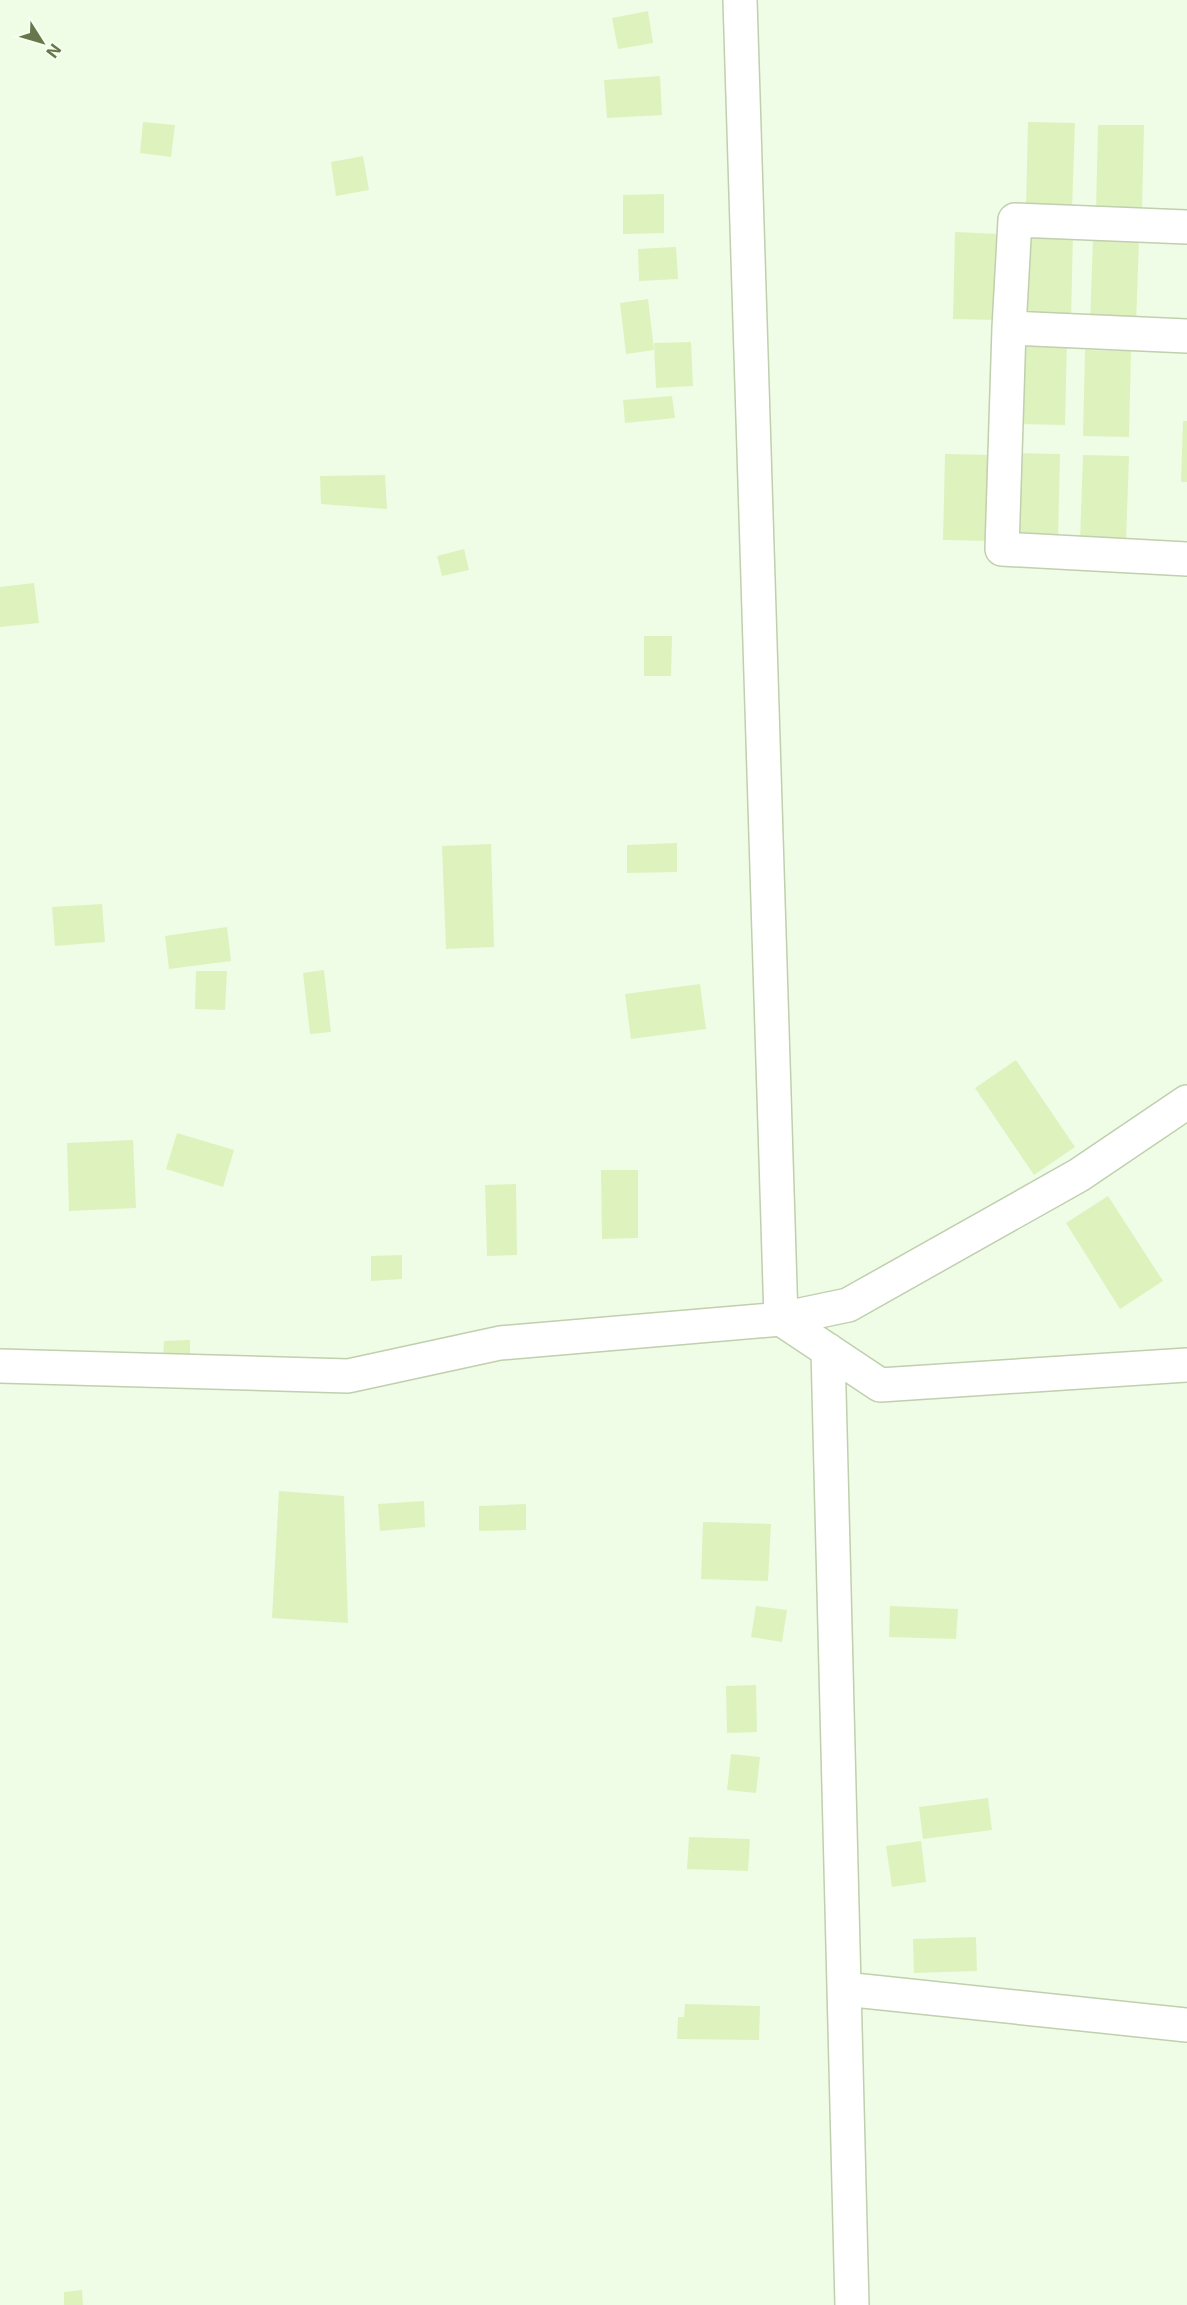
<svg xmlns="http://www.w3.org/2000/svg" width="1187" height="2305" font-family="Inter,sans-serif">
<rect width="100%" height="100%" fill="#effde7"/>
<path fill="#def2be" d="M648,11L653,43L618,49L612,18Z
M660,76L662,115L607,118L604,80Z
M143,122L175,125L171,157L140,153Z
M1028,122L1075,123L1072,209L1026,208Z
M1098,125H1144L1142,211H1096Z
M363,156L369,190L336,196L331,162Z
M664,194V233L623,234V195Z
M955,232L1001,234L999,320L953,319Z
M1027,233L1073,234L1071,320L1025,319Z
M1093,238L1139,240L1136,326L1090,325Z
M676,247L678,279L639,281L638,249Z
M648,299L654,350L626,354L620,303Z
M1021,338L1067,339L1065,425L1019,424Z
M691,342L693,386L656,388L654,343Z
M1085,350L1131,351L1129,437L1083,436Z
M672,396L675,418L625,423L623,400Z
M1183,421H1187V482H1181Z
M1014,453L1060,454L1058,540L1012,539Z
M945,454L991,455L989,541L943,540Z
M1083,455L1129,456L1126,542L1080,541Z
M385,475L387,509L321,504L320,476Z
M464,549L469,570L442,576L437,556Z
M34,583L39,623L0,627V587Z
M644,636H672L671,676H644Z
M677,843V872L627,873V845Z
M491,844L494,947L446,949L442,846Z
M102,904L105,942L55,946L52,907Z
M227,927L231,961L169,969L165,936Z
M324,970L331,1032L310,1034L303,973Z
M196,971H227L225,1010L195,1009Z
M700,984L706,1029L631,1039L625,994Z
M1016,1060L1075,1147L1034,1175L975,1088Z
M177,1133L234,1150L223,1187L166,1169Z
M133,1140L136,1208L69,1211L67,1143Z
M601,1170H638V1238L602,1239Z
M516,1184L517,1255L487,1256L485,1185Z
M1108,1196L1163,1281L1120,1309L1066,1223Z
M402,1255V1279L371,1281V1256Z
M190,1340V1360H163L164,1341Z
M279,1491L344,1496L348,1623L272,1618Z
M424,1501L425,1527L380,1531L378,1504Z
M526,1504V1530L479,1531V1506Z
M703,1522L771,1524L768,1581L701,1579Z
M756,1606L787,1610L782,1642L751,1637Z
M890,1606L958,1609L956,1639L889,1637Z
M756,1685L757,1732L727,1733L726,1686Z
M731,1754L760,1757L756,1793L727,1790Z
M988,1798L992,1830L923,1839L919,1807Z
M689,1837L750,1839L748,1871L687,1869Z
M921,1841L926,1882L892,1887L886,1846Z
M976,1937L977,1971L914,1973L913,1939Z
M685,2004L760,2006L759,2040L677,2039L678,2017H684Z
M82,2290L83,2305H64V2292Z"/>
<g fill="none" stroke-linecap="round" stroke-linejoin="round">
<g stroke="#c0cfad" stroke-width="36">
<path id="minor" d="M740,0L781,1319L880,1385L1187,1365
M1187,227L1015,220L1009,328L1187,336
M1009,328L1002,549L1187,559
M828,1350L852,2305
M0,1366L348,1376L500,1343L781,1319L848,1305L1079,1175L1187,1102
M844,1989L1187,2025"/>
</g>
<use href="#minor" stroke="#fff" stroke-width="33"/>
</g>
<g transform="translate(42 42) rotate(127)" stroke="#f4ffee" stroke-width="4.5" paint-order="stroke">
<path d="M0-4.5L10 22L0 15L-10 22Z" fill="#67774b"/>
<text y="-9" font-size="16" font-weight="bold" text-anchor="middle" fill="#67774b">N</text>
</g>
</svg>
